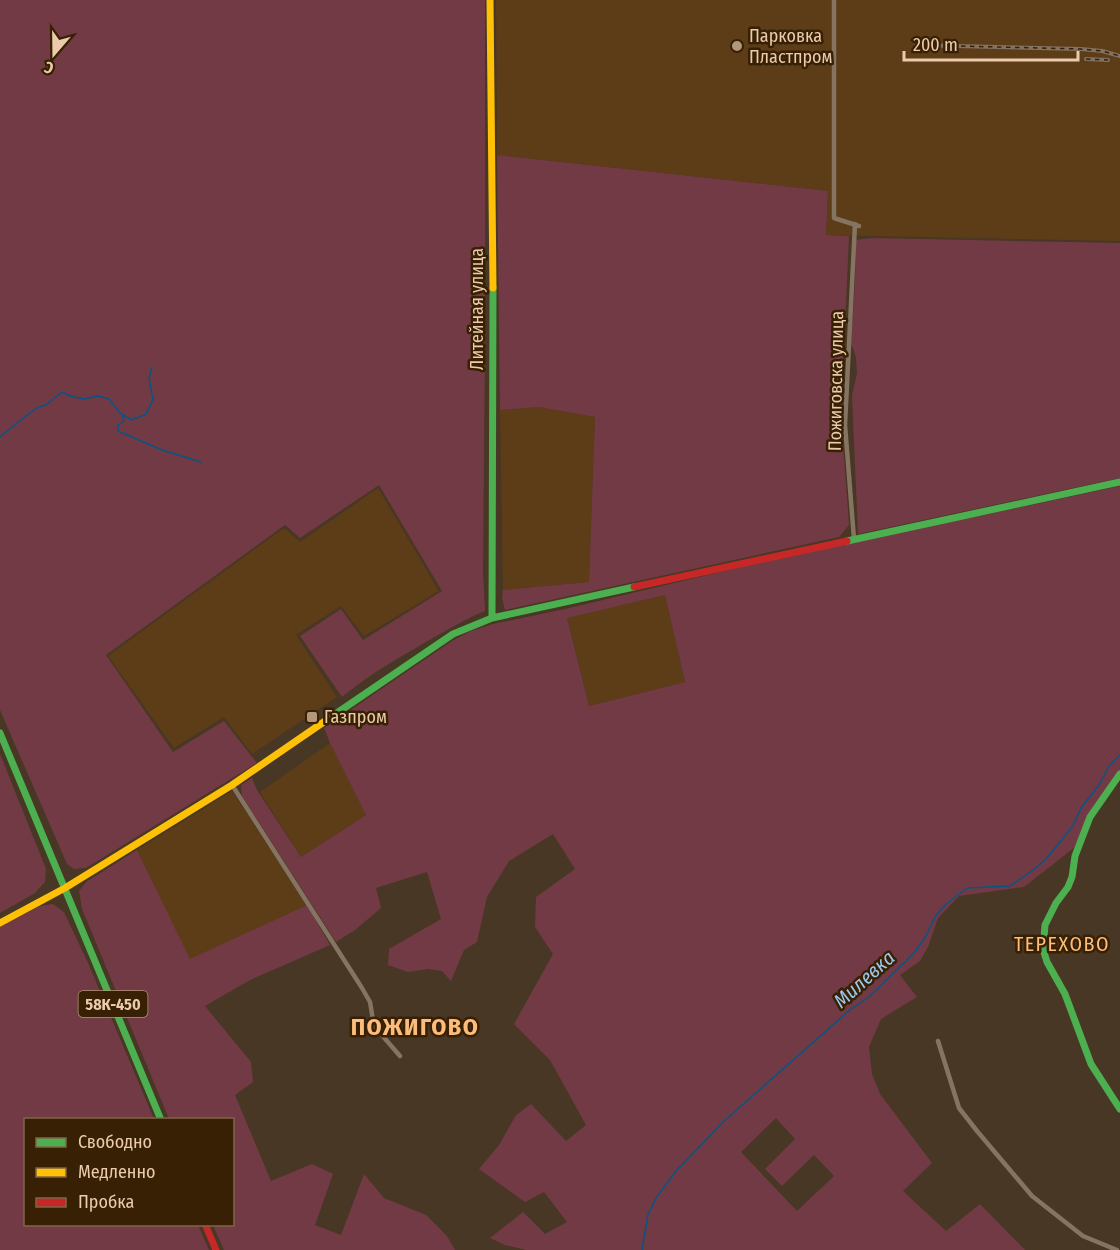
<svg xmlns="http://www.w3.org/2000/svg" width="1120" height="1250" font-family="'Fira Sans Condensed',sans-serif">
<rect width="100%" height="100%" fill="#483724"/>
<path fill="#5d3c18" d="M496,0H1120V241L826,235L828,191L497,155Z
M539,407L595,417L589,582L503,590L500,410Z
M378,488L439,591L364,636L341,606L296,635L337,697L252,754L224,717L174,748L108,656L284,528L300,542Z
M665,595L685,682L589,706L567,617Z
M330,743L366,815L301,857L260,792Z
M232,791L307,905L190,960L137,850Z"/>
<path fill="#723a44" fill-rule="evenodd" d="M0,0H485V343L483,572L485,611C465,619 450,629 431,639C399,658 371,673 342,697L300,636L341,609L363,640L442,591L379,485L300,538L285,525L106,655L173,752L224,721L257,763L86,868L74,869L67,864L0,710Z
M497,155L828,191L826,235L849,236L841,416L849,525L839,537L505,610L502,598L503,590L589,582L595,417L539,407L500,410Z
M871,238L1120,243V478L858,534L852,396L857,373L856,357L851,343L855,283L856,240Z
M1120,486V775L1103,801L1079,844L1024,887L959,896L938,918L928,947L920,961L900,975L917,997L881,1019L869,1047L872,1074L880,1094L932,1163L903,1191L946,1231L980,1204L1025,1250H526L505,1245L490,1238L523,1212L545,1234L567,1222L544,1192L525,1202L479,1169L499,1145L516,1115L531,1104L566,1141L586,1125L550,1060L514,1024L553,954L535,927L536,897L575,869L553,834L509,861L487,897L477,942L464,950L451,981L442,971L428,969L408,972L388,965L389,949L441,919L427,872L376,888L381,908L355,930L336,942L242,796L241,785L252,778L257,790L301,857L366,815L330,743L324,728L452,641L471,631L493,624L565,609L902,529L985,515ZM665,595L685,682L589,706L567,618ZM776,1118L795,1139L765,1169L782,1186L814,1155L834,1176L797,1211L741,1152Z
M0,754L46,869L45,882L35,893L0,913Z
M137,850L190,959L307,905L330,945L250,980L205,1006L251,1062L253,1082L235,1095L271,1181L312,1164L333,1174L315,1225L341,1235L364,1174L384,1198L426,1215L447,1236L455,1250H224L213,1225L232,1224V1120L169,1119L82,909L79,891L86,882Z
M53,904L64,912L88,963L154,1119L26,1120V1224L198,1225L209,1250H0V927L40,906Z"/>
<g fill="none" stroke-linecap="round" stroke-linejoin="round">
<path stroke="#085585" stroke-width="1.5" d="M122,414L124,421L118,425V431L162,450L201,462
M0,437L22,419L38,407L46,405L62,392L70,396L84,399L98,396L109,399L120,413L132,420L146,414L153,400L149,378L152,367
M642,1250L648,1215L656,1198L676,1171L723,1122L851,1009L869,997L915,952L926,936L935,917L945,905L967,888L1010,886L1032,871L1046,859L1073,826L1081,808L1099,785L1109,766L1120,755"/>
<path stroke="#857462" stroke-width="4.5" d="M834,0V218L859,226
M854,539L845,425L855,224
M232,785L362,988L370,1002L374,1026L400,1056
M938,1041L959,1108L977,1131L1032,1196L1083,1236L1117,1250"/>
<path stroke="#4caf50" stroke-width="7" d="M847,541L1120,482
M492,618L493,288
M331,717L453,634L492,618L634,587
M0,733L161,1120
M1120,774L1090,817L1075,856L1072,877L1068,887L1056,903L1045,925L1043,949L1047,962L1065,994L1091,1064L1120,1109"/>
<path stroke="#ffc107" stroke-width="7" d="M490,0L493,288
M0,923L65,888L232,785L331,717"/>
<path stroke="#c62828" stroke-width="7" d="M634,587L847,541
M205,1224L216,1250"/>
<g stroke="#827261" stroke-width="4">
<path id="rail" d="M916,45L1081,49L1102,51L1120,56
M1086,59L1108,60"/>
</g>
<use href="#rail" stroke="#382004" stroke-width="1.5" stroke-dasharray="4.5" stroke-linecap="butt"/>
</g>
<g fill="#b2977c" stroke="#382004" stroke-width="2">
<circle cx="737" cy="46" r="6"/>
<rect x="306" y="711" width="12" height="12" rx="3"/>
</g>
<g text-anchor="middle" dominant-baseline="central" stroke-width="5" stroke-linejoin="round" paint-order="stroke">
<rect fill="#382004" stroke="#b5987a" stroke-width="1.5" x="78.5" y="991" width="69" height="26" rx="4.5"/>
<g font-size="16" font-weight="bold" fill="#ebcbac">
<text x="113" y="1004">58К-450</text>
</g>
<g font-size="18" fill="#ebcbac" stroke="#382004" text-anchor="start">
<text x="749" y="36">Парковка<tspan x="749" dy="21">Пластпром</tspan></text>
<text x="324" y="717">Газпром</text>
</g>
<g font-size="18" fill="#ebcbac" stroke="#382004">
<text transform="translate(477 309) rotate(-90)">Литейная улица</text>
<text transform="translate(836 381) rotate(-89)">Пожиговска улица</text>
</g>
<g font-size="20" letter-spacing="1.5" fill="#fcbd7c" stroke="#382004">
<text x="1062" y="944">ТЕРЕХОВО</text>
</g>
<g font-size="20" font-style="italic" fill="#9dc7ec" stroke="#382004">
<text transform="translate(864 979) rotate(-42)">Милевка</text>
</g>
<g font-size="24" font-weight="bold" letter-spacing="1.5" fill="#fcbd7c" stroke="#382004">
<text x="415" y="1027">ПОЖИГОВО</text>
</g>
</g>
<rect x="24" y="1118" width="210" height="108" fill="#382004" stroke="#806447" stroke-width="1.5"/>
<rect x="36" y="1138" width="30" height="9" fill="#4caf50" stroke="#806447" stroke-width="1.5"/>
<text x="78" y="1148" font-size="18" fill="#ebcbac">Свободно</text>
<rect x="36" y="1168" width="30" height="9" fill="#ffc107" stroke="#806447" stroke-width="1.5"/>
<text x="78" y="1178" font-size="18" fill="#ebcbac">Медленно</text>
<rect x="36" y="1198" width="30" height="9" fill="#c62828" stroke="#806447" stroke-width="1.5"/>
<text x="78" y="1208" font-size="18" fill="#ebcbac">Пробка</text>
<g transform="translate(54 54) rotate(200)" stroke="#382004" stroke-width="4.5" paint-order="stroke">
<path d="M0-4.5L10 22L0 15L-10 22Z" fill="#ebcbac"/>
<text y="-9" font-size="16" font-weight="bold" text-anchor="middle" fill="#ebcbac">С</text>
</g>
<path d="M904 51v9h174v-9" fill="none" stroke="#ebcbac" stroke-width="3"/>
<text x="913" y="51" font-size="18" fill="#ebcbac" stroke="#382004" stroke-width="4.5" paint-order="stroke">200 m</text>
</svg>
